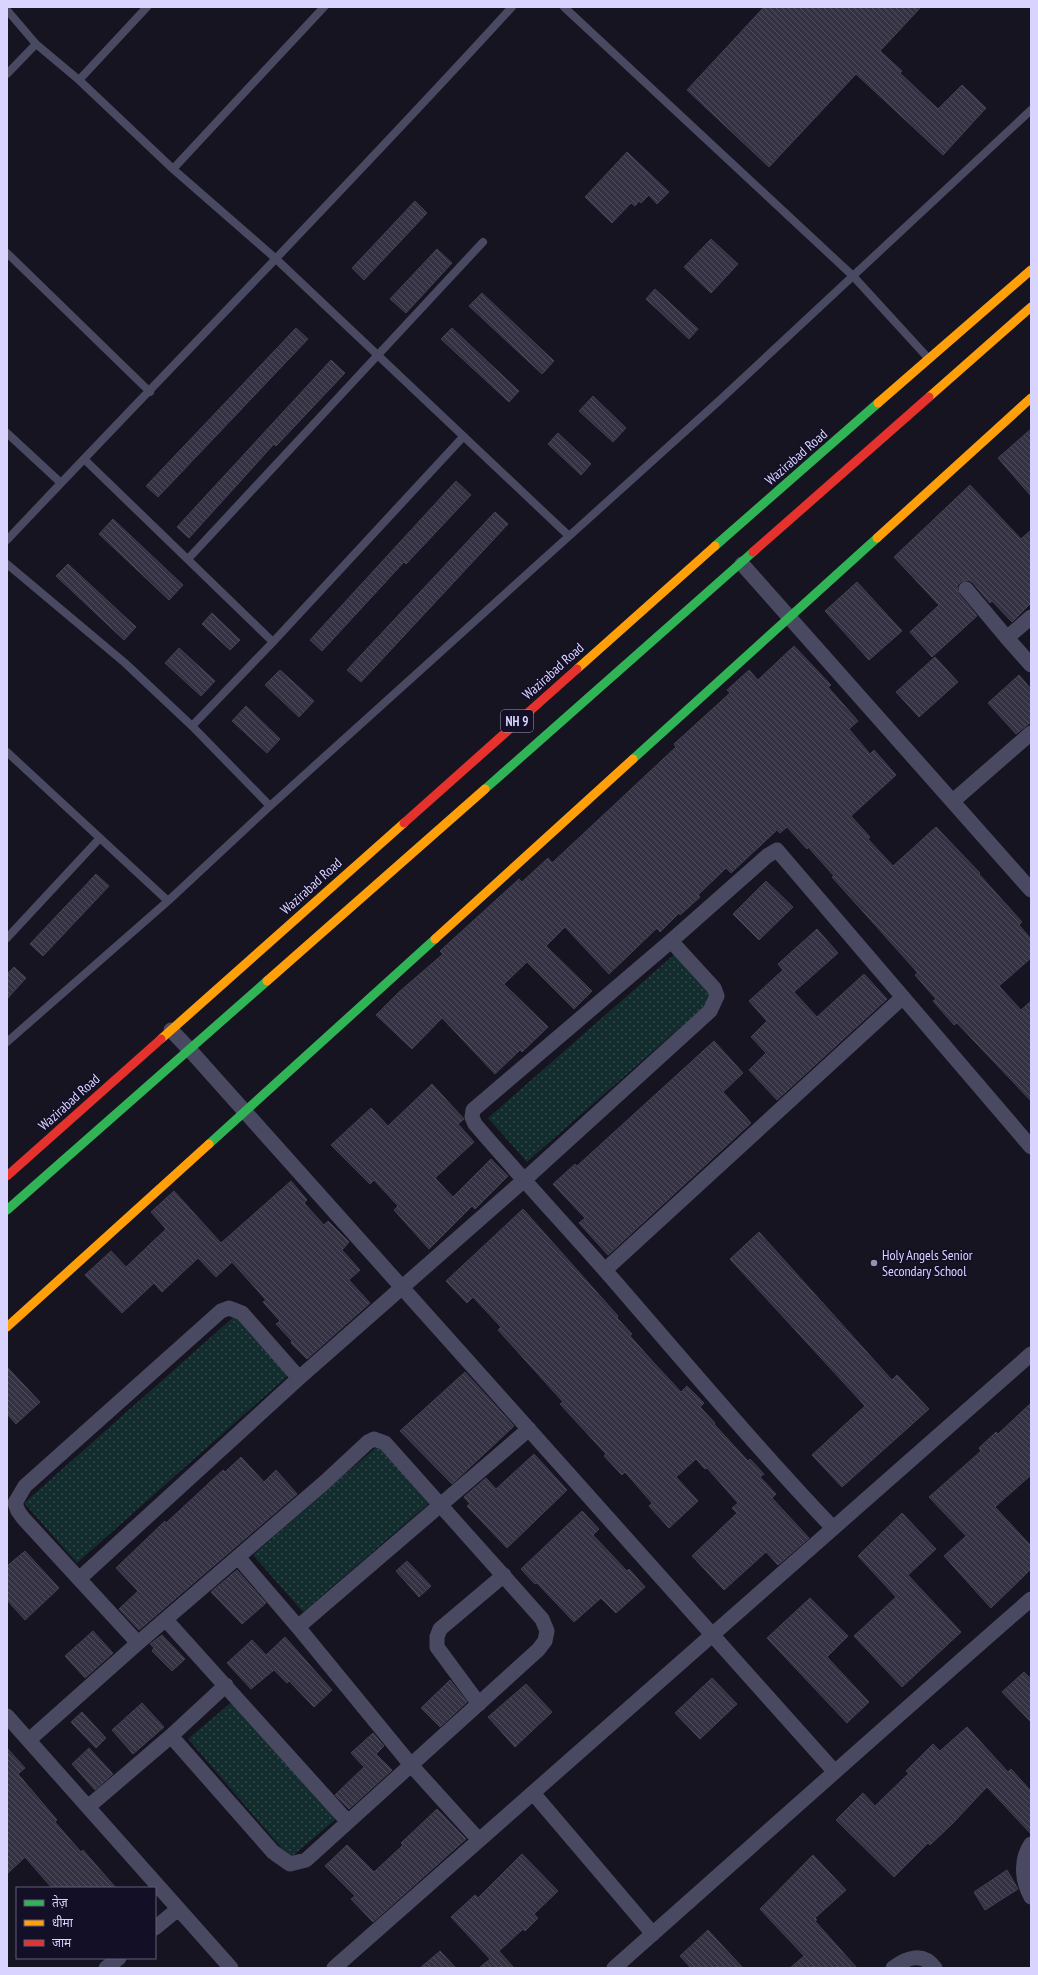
<svg xmlns="http://www.w3.org/2000/svg" width="1038" height="1975" font-family="'PT Sans Narrow','Noto Sans Devanagari',sans-serif">
<defs>
<pattern id="park-dots" width="8" height="8" patternUnits="userSpaceOnUse"><rect width="8" height="8" fill="#132c2d"/><path d="M2 2h.1M6 6h.1" fill="none" stroke="#354a4c" stroke-width="1.8" stroke-linecap="round"/></pattern>
<pattern id="building-back-hatch" width="6" height="6" patternUnits="userSpaceOnUse"><rect width="6" height="6" fill="#343243"/><path d="M-1 5l2 2M0 0l6 6M5-1l2 2" fill="none" stroke="#514f5f"/></pattern>
</defs>
<rect width="100%" height="100%" fill="#161421"/>
<path fill="url(#park-dots)" d="M677,952L716,996L527,1162L488,1118Z
M238,1313L291,1373L77,1563L24,1503Z
M383,1441L434,1499L303,1612L253,1555Z
M234,1700L336,1819L290,1858L188,1739Z"/>
<path fill="url(#building-back-hatch)" stroke="#433f54" d="M764,7H921L880,51L902,71L900,73L938,109L962,85L986,108L943,155L856,74L769,167L687,90Z
M627,152L669,192L657,204L649,195L641,203L639,201L635,206L631,203L612,223L585,197Z
M415,201L427,213L364,280L352,268Z
M711,239L738,264L711,293L684,267Z
M437,249L452,263L406,313L390,299Z
M655,289L698,329L689,339L646,299Z
M482,293L554,361L542,374L469,306Z
M296,328L308,339L158,497L146,486Z
M452,328L519,391L509,402L441,339Z
M331,360L345,373L276,446L274,444L189,538L177,527Z
M593,396L626,428L613,442L579,411Z
M1031,429V496L998,458Z
M558,433L591,464L581,475L548,444Z
M456,481L471,495L406,564L404,562L322,651L310,640Z
M970,485L1021,539L1031,530V603L1012,622L992,601L990,603L973,583L969,580L961,582L957,586L959,594L977,616L932,657L910,632L939,605L894,557Z
M495,512L508,524L361,682L347,670Z
M113,519L183,585L169,600L99,534Z
M68,564L136,627L124,640L56,576Z
M857,582L902,631L869,660L825,611Z
M212,613L240,640L230,650L202,624Z
M794,646L831,685L828,687L858,721L849,729L870,754L874,750L896,775L851,816L870,837L868,839L893,866L936,827L980,873L979,874L1022,922L1019,925L1031,939V958L999,986L1021,1010L1031,1001V1101L957,1023L954,1025L933,1001L936,999L915,975L918,973L832,877L834,876L808,847L807,849L787,827L780,833L777,830L731,873L726,868L698,895L700,897L680,915L679,913L660,932L657,928L609,974L565,927L546,946L592,991L574,1009L527,962L504,984L548,1027L522,1052L520,1050L495,1074L442,1018L412,1049L376,1015L399,992L443,954L440,951L519,879L522,882L548,858L552,863L676,747L674,744L730,693L727,690L749,670L758,680Z
M179,648L215,681L201,696L165,663Z
M935,657L958,682L919,717L896,692Z
M280,670L314,701L299,717L265,685Z
M1019,675L1031,689V722L1016,734L988,703Z
M246,706L280,739L267,753L232,721Z
M96,874L109,886L43,956L30,944Z
M766,881L793,907L759,940L733,914Z
M817,929L838,953L794,992L817,1017L864,974L887,999L777,1100L749,1070L766,1053L751,1037L767,1021L749,1001L783,970L778,964Z
M14,967L26,978L7,999V974Z
M714,1041L743,1073L723,1092L751,1123L608,1255L579,1223L585,1218L553,1184L575,1164L577,1166Z
M432,1084L464,1119L458,1124L474,1142L435,1178L453,1197L491,1159L508,1176L475,1209L472,1206L429,1249L394,1210L398,1206L374,1180L370,1184L331,1145L371,1108L388,1126Z
M291,1181L307,1200L304,1203L324,1225L328,1221L349,1242L342,1250L360,1270L349,1280L370,1303L307,1359L291,1343L292,1341L276,1324L280,1321L263,1302L266,1300L232,1262L216,1277L198,1258L162,1292L154,1283L122,1313L85,1275L111,1251L126,1267L166,1229L151,1212L174,1191L221,1243Z
M523,1209L618,1316L617,1318L632,1334L630,1336L655,1364L681,1392L687,1386L704,1403L700,1407L715,1423L714,1424L748,1461L750,1459L764,1474L760,1477L776,1494L772,1498L809,1538L778,1565L766,1552L724,1590L692,1556L737,1513L732,1508L738,1503L707,1468L705,1469L696,1459L676,1477L698,1501L669,1528L649,1506L652,1503L625,1472L622,1475L604,1456L606,1454L560,1404L563,1402L498,1330L501,1327L473,1297L467,1303L446,1281Z
M759,1232L892,1380L897,1375L929,1409L842,1487L812,1455L865,1406L730,1259Z
M7,1367L40,1402L16,1424L7,1414Z
M465,1372L514,1426L452,1484L400,1431Z
M1031,1403V1475L995,1507L1031,1546V1569L991,1608L944,1556L966,1536L929,1497L981,1451L979,1448L996,1432L998,1434Z
M534,1454L567,1490L507,1548L467,1506L470,1504L464,1497L486,1478L496,1489Z
M241,1457L264,1482L276,1470L297,1494L139,1630L119,1609L138,1591L116,1568L165,1521L166,1523L223,1470L225,1472Z
M582,1511L599,1529L593,1535L627,1571L629,1569L645,1587L616,1613L601,1598L574,1622L537,1583L535,1584L521,1569Z
M902,1513L936,1549L908,1575L961,1632L902,1687L854,1636L896,1597L858,1556Z
M25,1551L59,1588L25,1620L7,1600V1566Z
M407,1561L431,1586L419,1597L396,1571Z
M237,1570L266,1603L242,1624L211,1592Z
M810,1598L848,1636L827,1657L869,1702L847,1723L767,1638Z
M93,1631L113,1653L85,1678L65,1656Z
M162,1635L185,1659L172,1671L152,1651L154,1648L150,1644Z
M285,1637L332,1690L314,1707L289,1681L287,1683L274,1670L251,1689L227,1663L252,1640L266,1655Z
M1024,1672L1031,1679V1722L1002,1692Z
M712,1678L737,1704L700,1739L675,1713Z
M450,1680L467,1702L440,1727L421,1708Z
M526,1684L552,1712L515,1747L488,1717Z
M142,1703L164,1727L133,1754L112,1730Z
M82,1712L106,1738L96,1748L71,1722Z
M967,1727L1008,1772L1011,1769L1031,1791V1834L987,1787L953,1823L930,1845L928,1843L894,1877L836,1820L863,1793L875,1806L909,1773L906,1771L933,1744L940,1751Z
M373,1733L384,1746L376,1754L392,1770L349,1809L335,1795L364,1767L351,1753Z
M7,1748L25,1768L18,1774L57,1820L55,1822L81,1852L83,1850L116,1888H52L25,1857L7,1874Z
M89,1748L113,1774L95,1790L72,1764Z
M437,1809L466,1839L373,1922L351,1899L355,1896L325,1866L347,1845L374,1872L403,1845L401,1843Z
M522,1854L558,1891L534,1914L538,1918L525,1931L523,1929L499,1951L514,1968H479L490,1959L451,1917L475,1895L478,1898Z
M813,1855L846,1890L815,1918L817,1920L815,1921L857,1968H790L804,1956L760,1909Z
M1007,1870L1018,1889L985,1910L974,1892Z
M708,1930L743,1968H691L680,1956Z
M440,1951L456,1968H420Z"/>
<g fill="none" stroke-linecap="round" stroke-linejoin="round">
<path stroke="#4a4962" stroke-width="8" d="M564,7L853,276L929,359
M7,10L36,44L79,80L173,169L275,258L569,536
M7,74L36,44
M79,80L147,7
M173,169L324,7
M7,253L150,392
M7,433L61,483
M84,459L273,642
M7,540C175,362 347,188 512,7
M188,559L483,242
M7,564L125,663L192,726L270,806
M192,726L273,642L463,437
M7,752L168,901
M7,938L100,838
M7,1042L168,901L270,806L721,399L1031,110"/>
<path stroke="#4a4962" stroke-width="15" d="M742,564L1031,890
M966,589L1007,638
M1031,617L1007,638L1031,665
M953,801L1031,733
M171,1030L189,1049L834,1771
M605,1270L903,997
M833,1528C758,1449 688,1366 617,1284C570,1230 521,1178 475,1124L472,1117L473,1110L671,941L767,856L777,850L1031,1147
M238,1557L298,1627L411,1765L479,1840
M79,1579L299,1378L523,1181L710,1011L717,996L714,988L671,941
M166,1620L348,1822
M298,1627L529,1429
M138,1643L23,1518L18,1511L15,1503L25,1486L221,1311L229,1308L242,1313L299,1378
M479,1704L437,1647V1637L440,1629L504,1575
M7,1716L231,1968
M29,1740L138,1643L325,1482L368,1442L374,1439L385,1443L542,1619L547,1631L545,1641L538,1650L306,1860L290,1864L273,1852L171,1736
M533,1793L653,1934
M88,1807L171,1736L226,1685
M1031,1844C1020,1860 1022,1881 1031,1897
M155,1928L178,1909
M106,1968L119,1958
M334,1968L1031,1354
M614,1968C753,1845 891,1721 1031,1599
M893,1968C907,1957 923,1952 935,1968"/>
<path stroke="#30b455" stroke-width="9" d="M715,546L878,403
M633,759L877,538
M485,789L753,552
M209,1144L435,939
M7,1210L267,981"/>
<path stroke="#ff9f0a" stroke-width="9" d="M929,397L1031,307
M878,403L1031,270
M877,538L1031,398
M577,669L715,546
M435,939L633,759
M267,981L485,789
M161,1039L404,823
M7,1327L209,1144"/>
<path stroke="#e5322d" stroke-width="9" d="M753,552L929,397
M404,823L577,669
M7,1176L161,1039"/>
</g>
<circle fill="#9591b1" stroke="#130f26" stroke-width="1.5" cx="874" cy="1263" r="4"/>
<g text-anchor="middle" dominant-baseline="central" stroke-width="3.5" stroke-linejoin="round" paint-order="stroke">
<rect fill="#130f26" stroke="#9e99be" stroke-width="1" x="501" y="710" width="32" height="22" rx="3"/>
<g font-size="13" font-weight="bold" fill="#d9d4ff">
<text x="517" y="721">NH 9</text>
</g>
<g font-size="14" fill="#d9d4ff" stroke="#130f26">
<text transform="translate(796 457) rotate(-41)">Wazirabad Road</text>
<text transform="translate(553 671) rotate(-42)">Wazirabad Road</text>
<text transform="translate(311 886) rotate(-42)">Wazirabad Road</text>
<text transform="translate(69 1102) rotate(-42)">Wazirabad Road</text>
</g>
<g font-size="14" fill="#d9d4ff" stroke="#130f26" text-anchor="start">
<text x="882" y="1255">Holy Angels Senior<tspan x="882" dy="16">Secondary School</tspan></text>
</g>
</g>
<rect width="1038" height="1975" fill="none" stroke="#d9d4ff" stroke-width="16"/>
<rect x="16" y="1887" width="140" height="72" fill="#130f26" stroke="#625e7d"/>
<rect x="24" y="1900" width="20" height="6" fill="#30b455" stroke="#625e7d"/>
<text x="52" y="1907" font-size="12" fill="#d9d4ff">तेज़</text>
<rect x="24" y="1920" width="20" height="6" fill="#ff9f0a" stroke="#625e7d"/>
<text x="52" y="1927" font-size="12" fill="#d9d4ff">धीमा</text>
<rect x="24" y="1940" width="20" height="6" fill="#e5322d" stroke="#625e7d"/>
<text x="52" y="1947" font-size="12" fill="#d9d4ff">जाम</text>
</svg>
